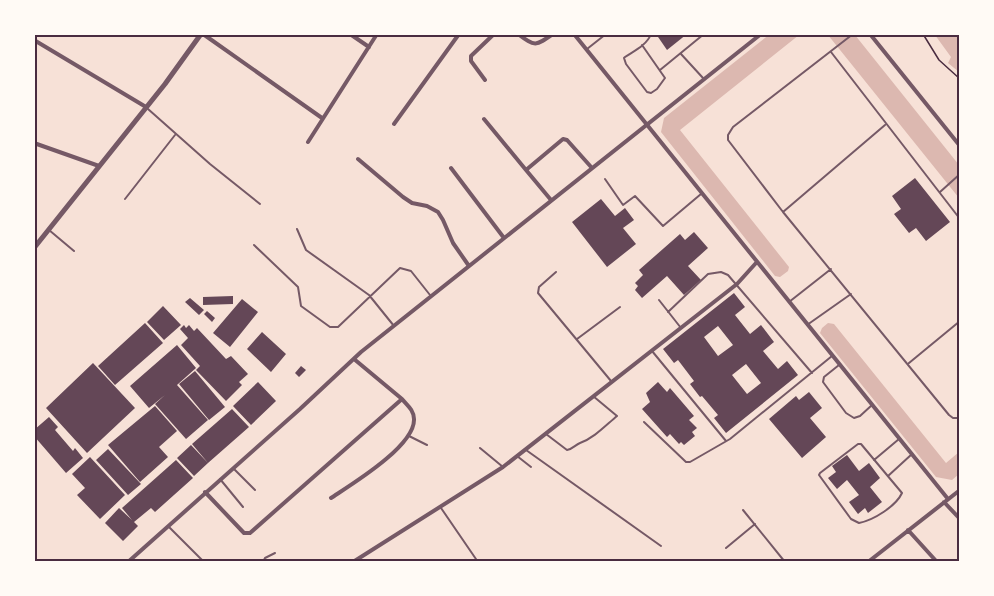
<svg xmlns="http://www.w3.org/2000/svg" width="994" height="596" font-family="'Source Sans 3',sans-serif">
<rect width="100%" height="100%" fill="#f7e1d7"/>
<path fill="#dcb8b0" d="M770,34L799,35L680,130L789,267L788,271L780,277L775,276L661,132L664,118Z
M828,35H855L959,165V198Z
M935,35H959V72L948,63L951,57Z
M828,323L834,324L946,463L959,452V474L952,480L936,477L820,333L822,328Z"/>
<path fill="#644757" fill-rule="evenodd" d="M656,34H687L667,50Z
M915,178L950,222L926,241L916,228L909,233L894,214L901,209L892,196Z
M601,199L615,216L625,208L634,220L623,228L636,244L607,267L572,222Z
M694,232L708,248L688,266L701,280L684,295L667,276L642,298L635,290L638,286L635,283L643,275L639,270L680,234L685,240Z
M734,293L745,307L735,315L750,334L761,325L774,342L763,351L778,369L787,361L798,375L726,433L714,418L718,415L702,396L700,397L690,384L694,381L678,360L674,363L663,349ZM718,326L733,345L718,356L704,337ZM746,364L761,383L747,394L732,375Z
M233,296V304L203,305V297Z
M190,298L204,310L199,315L185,302Z
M242,299L258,312L230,347L213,333Z
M163,306L181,325L164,340L147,322Z
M207,311L215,318L212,322L204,314Z
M145,323L163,343L115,385L98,366Z
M184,325L186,328L189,325L194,331L197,328L226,359L231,356L248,374L239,382L242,385L226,401L196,370L200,366L181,345L188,338L180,329Z
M262,332L286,354L271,372L247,349Z
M177,345L196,368L177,385L208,420L186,439L155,404L165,395L149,408L130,386Z
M93,363L135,408L87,453L46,408Z
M301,366L306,370L299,377L295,373Z
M195,371L225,407L209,420L179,384Z
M258,382L276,401L251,425L233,406Z
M658,382L667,392L670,388L694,416L689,420L697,428L692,432L695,436L684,445L681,442L679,444L670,434L667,437L642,409L650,402L646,393Z
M809,392L822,408L810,418L826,437L802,458L769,419L796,396L799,400Z
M155,406L177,431L159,447L168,457L140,482L108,445Z
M232,409L249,427L208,463L192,444Z
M49,417L58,427L55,430L73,451L75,448L83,458L66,473L34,436V430Z
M191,445L208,463L194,476L177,458Z
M108,449L141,484L128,495L96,460Z
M847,455L859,471L869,463L880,478L870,487L882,502L868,513L865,508L858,514L849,502L859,495L847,480L837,489L828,478L836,472L832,466Z
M90,457L125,495L100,519L77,495L85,488L72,474Z
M176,460L193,478L155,512L151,508L134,522L138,526L123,541L105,523L119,508L132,520L122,508Z"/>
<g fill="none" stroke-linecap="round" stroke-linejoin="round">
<path stroke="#4a2c40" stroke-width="1.5" d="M923,34L939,60L960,79"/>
<path stroke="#755966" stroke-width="2" d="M853,34L733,127L728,135V140L783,212L949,415L953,418H960
M642,45L665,78L657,89L651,93L647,92L626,64L624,58L625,57C634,51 647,45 651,34
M587,49L606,34
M831,52L960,219
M681,54L703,78
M660,70L704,34
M148,109L210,164L260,204
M605,179L623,205L635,196L663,226L701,194
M940,192L960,174
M125,199L175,135
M783,212L885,125
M297,229L306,250L369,295L394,326
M49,230L74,251
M254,245L298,287L301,306L330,327H338L400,268L411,271L430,295
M556,272L539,287L538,293L611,381
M659,300L681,328
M789,302L831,269
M668,312L708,274L721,272L728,275L812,373
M807,325L851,294
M577,339L620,307
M652,351L726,441
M909,363L960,321
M839,365L824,377L823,382L846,413L854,418L860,416L872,405
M644,422L686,462H690L730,439L832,356
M546,434L567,450C573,449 575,445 580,443C594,438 605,426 617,416L593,396
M409,436L427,445
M858,444H861L902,493C896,506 874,520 859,523L851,519L819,475L820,473Z
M480,448L503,467
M526,450L661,546
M517,456L531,467
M874,460L899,439
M233,468L255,490
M888,476L912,454
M220,479L243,507
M441,508L478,562
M743,510L785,562
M168,526L204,562
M726,548L755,524
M263,562L265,558L275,553"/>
<path stroke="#755966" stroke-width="4" d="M203,34L322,118
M350,34L369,47
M518,34C535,47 536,46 553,34
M574,34L948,499
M870,34L960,146
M34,40L146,107
M485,80L471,61V56L494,34
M484,119L526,170
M394,124L459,34
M308,142L377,34
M34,143L99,166
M358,159L403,197L412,203L427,206L438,212L443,220L453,243L469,266
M451,168L504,238
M551,200L526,170L563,139L567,140L592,168
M354,359L402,399
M205,492L244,533H250L402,399C407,405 414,410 414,419C415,446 352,484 331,498
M944,502L960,519
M908,530L937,562
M128,562L300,409L361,352L761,34
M353,562L503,467L737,284L756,263
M868,562L960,490"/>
<path stroke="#755966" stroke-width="5" d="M34,248L165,84L201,34"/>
</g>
<rect width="994" height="596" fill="none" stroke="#fffaf5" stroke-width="72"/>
<rect x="36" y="36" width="922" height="524" fill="none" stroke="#4a2c40" stroke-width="2"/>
</svg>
